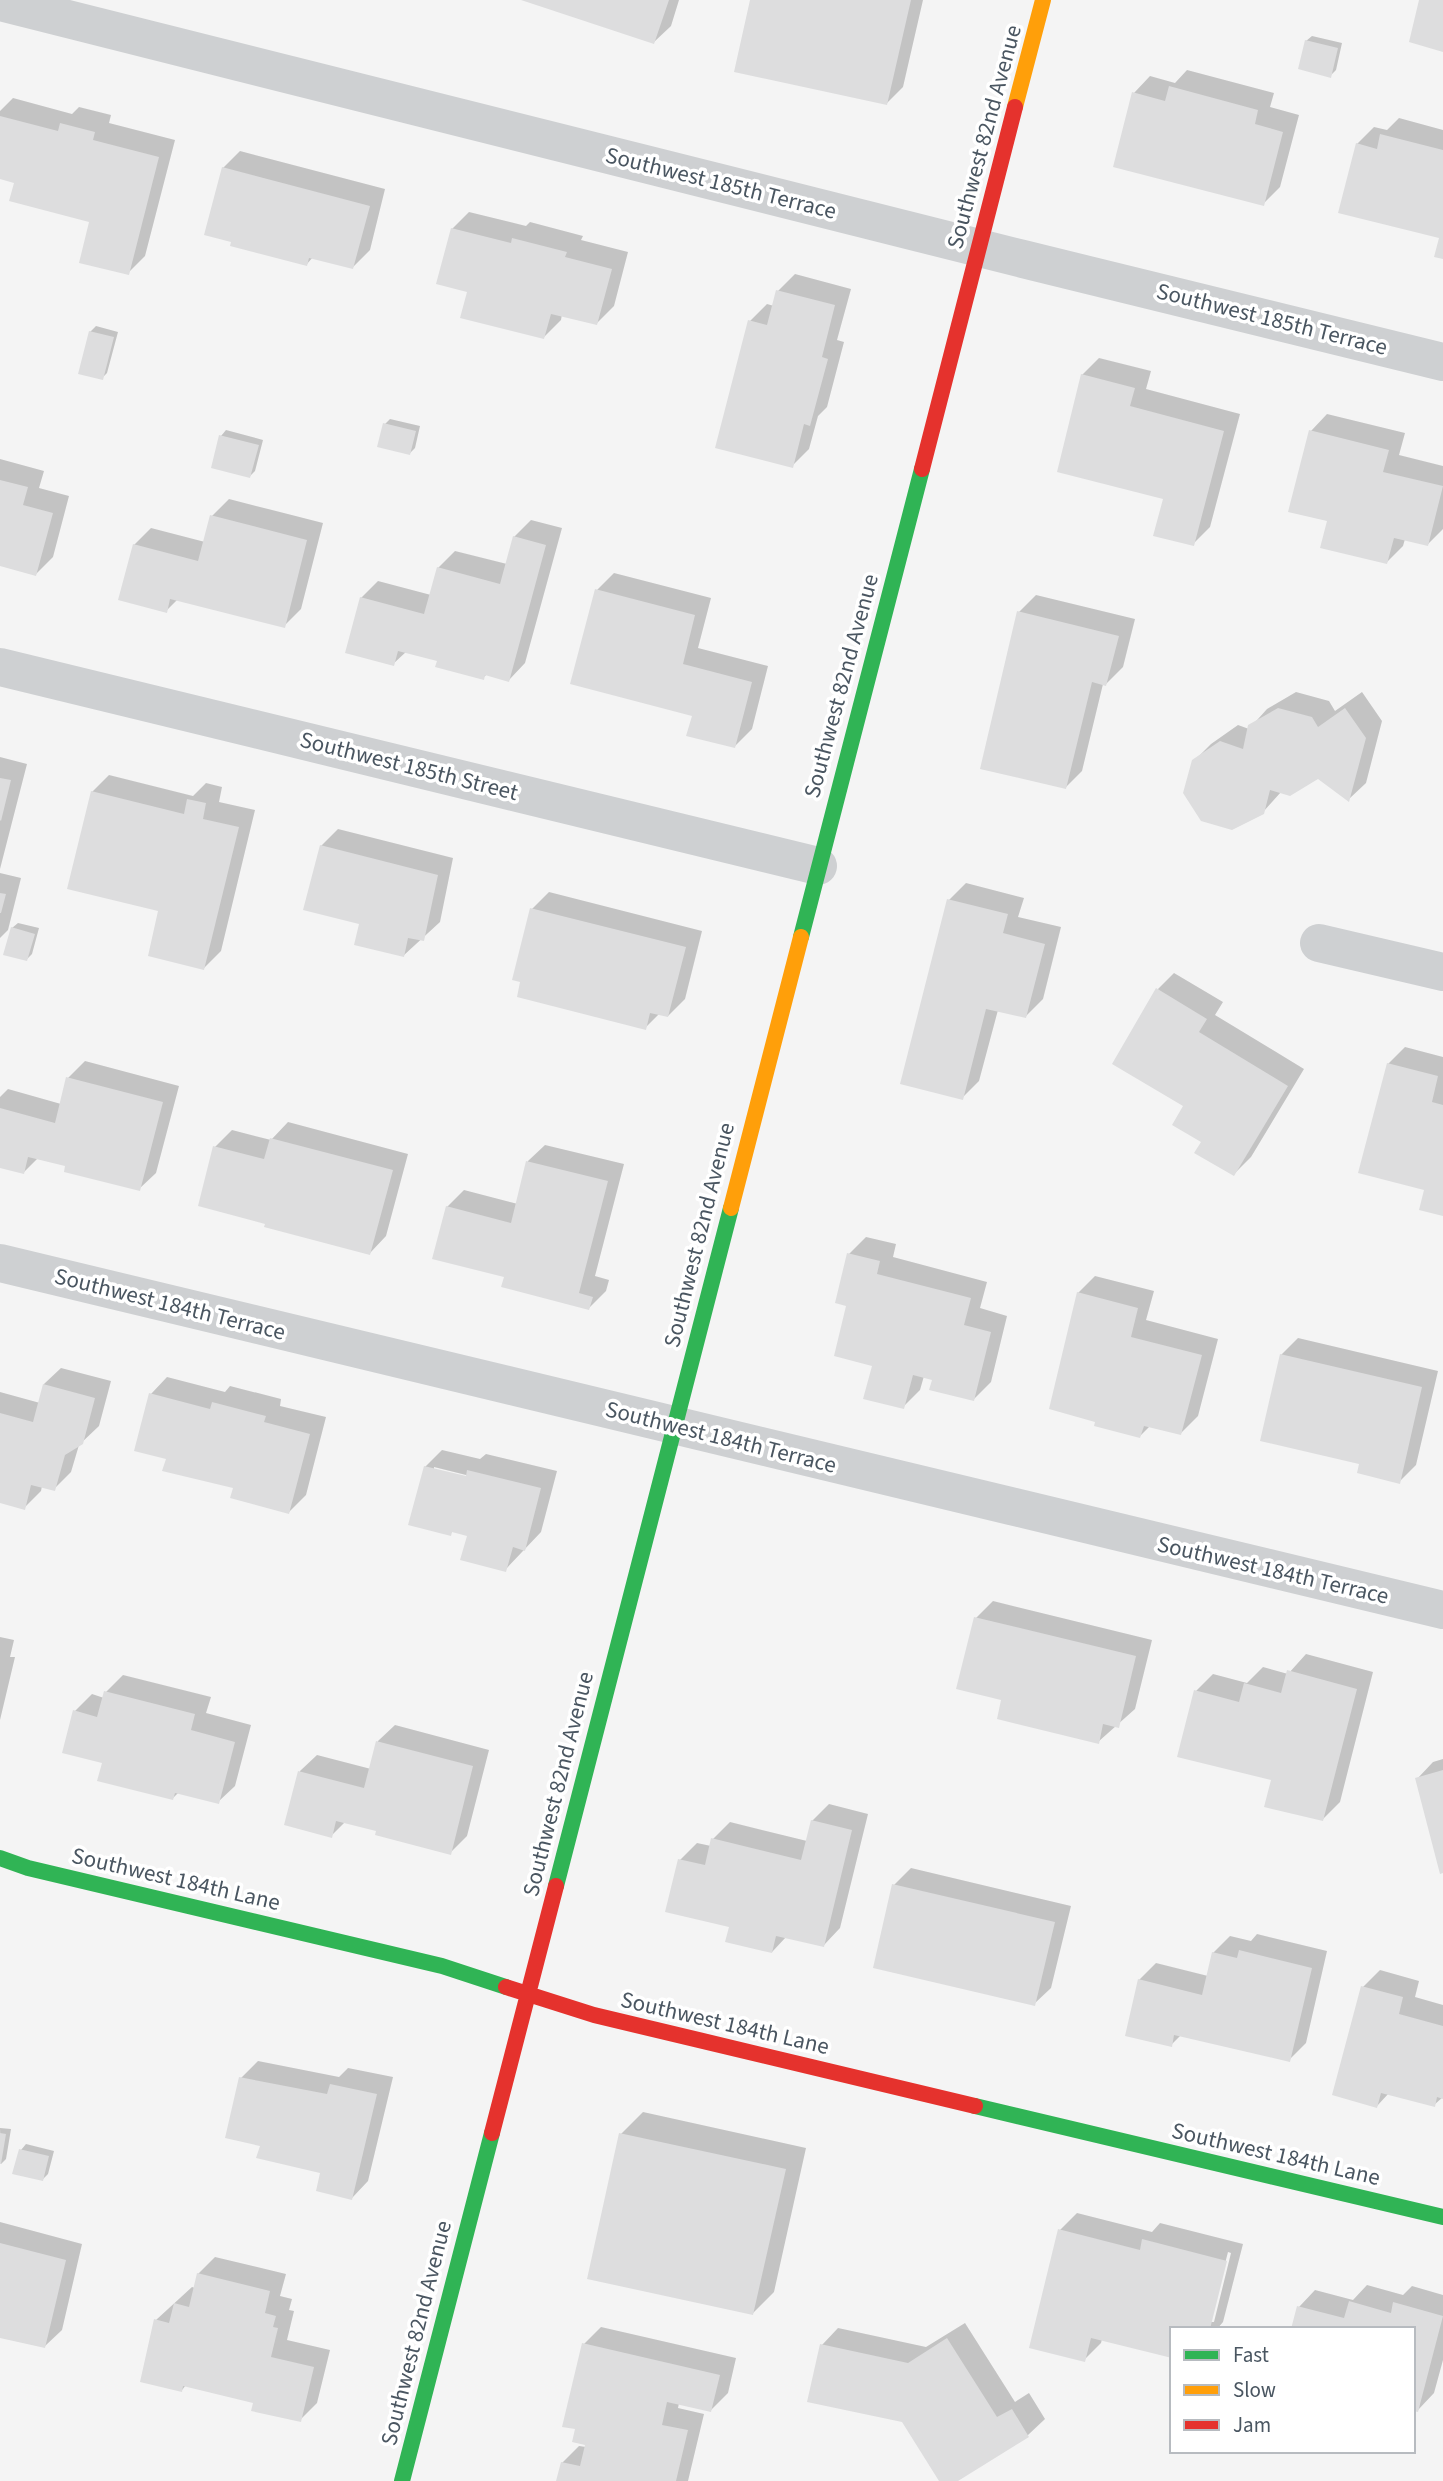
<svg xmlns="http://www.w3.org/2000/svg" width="1443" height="2481" font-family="'Source Sans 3',sans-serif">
<rect width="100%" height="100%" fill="#f4f4f4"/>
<path fill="#0003" fill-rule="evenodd" d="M525,0H679L671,26L654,42Z
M751,0H923L903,87L886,104Z
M1312,36L1342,43L1336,70L1330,76L1306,41Z
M1187,70L1274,93L1270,107L1299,115L1280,187L1263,204L1134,93L1150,76L1175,83Z
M13,98L72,114L79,107L111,115L109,123L175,140L145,256L128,273L91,220L17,182L0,177V111Z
M1399,118L1443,130V258L1441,237L1357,144L1374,127L1387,130Z
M240,151L385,189L370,250L353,267L313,257L307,264L223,168Z
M469,212L526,226L530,222L583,236L581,240L628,252L614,306L597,323L562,314L561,320L544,337L469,291L452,229Z
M795,274L851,289L837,340L844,342L827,407L818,416L809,449L792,466L750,321L767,304L774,306L778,291Z
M96,326L118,332L107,373L102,378L90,332Z
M1099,358L1151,371L1146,389L1240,414L1210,527L1193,544L1082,375Z
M1327,414L1405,433L1399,455L1443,466V529L1428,544L1405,539L1403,546L1387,562L1311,431Z
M390,419L420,426L415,448L410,453L385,424Z
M226,430L263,440L255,471L250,476L221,436Z
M0,459L44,471L39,488L69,496L53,557L36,574L0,565Z
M229,499L323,523L301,609L284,626L178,599L166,611L134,545L151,528L205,542L212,516Z
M531,520L562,528L525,663L509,680L487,674L483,678L439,660L407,651L393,664L361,598L378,581L431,595L438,568L455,551L507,564L514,537Z
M614,573L711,598L698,648L768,666L752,729L735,746L694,714L597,590Z
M1036,595L1135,619L1123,667L1106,684H1103L1082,771L1065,788L1019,612Z
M1296,692L1329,701L1335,711L1362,692L1382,721L1366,783L1349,799L1319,777L1281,792L1263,812L1194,761L1211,744L1238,725L1249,729L1267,709Z
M0,757L27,764L0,869Z
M109,775L193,796L206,783L222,787L219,802L255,810L221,951L204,968L160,909L92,792Z
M338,829L453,858L440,922L403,956L361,923L321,846Z
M0,873L21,878L8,930L0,938Z
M966,883L1024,898L1018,917L1061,927L1043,999L1026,1016L998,1010L979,1081L962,1098L949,900Z
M549,892L702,931L685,999L668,1016L660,1013L645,1028L532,909Z
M18,923L39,928L32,954L27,959L12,928Z
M1174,973L1223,1002L1215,1015L1304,1069L1251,1157L1234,1174L1203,1141L1185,1105L1158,989Z
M1405,1047L1443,1057V1214L1427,1189L1388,1064Z
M85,1061L179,1086L156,1173L139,1189L67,1165L38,1158L24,1172L0,1166V1097L8,1089L61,1104L68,1078Z
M288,1122L408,1154L386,1236L370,1253L215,1147L232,1130L271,1140Z
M545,1145L624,1164L595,1276L609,1280L606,1291L589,1308L447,1207L464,1190L518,1204L528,1161Z
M866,1237L896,1244L893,1257L987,1282L980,1308L1007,1316L991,1382L974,1399L934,1379L924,1376L920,1390L903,1407L874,1364L848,1305L849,1254Z
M1095,1276L1154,1291L1146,1320L1218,1339L1198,1416L1181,1433L1151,1425L1140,1436L1078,1293Z
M1298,1338L1438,1371L1416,1465L1399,1482L1361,1462L1281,1355Z
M61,1368L111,1381L99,1426L79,1445L71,1472L54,1489L42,1486L41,1491L24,1508L0,1501V1392L40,1403L44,1384Z
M167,1377L225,1392L230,1386L281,1399L280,1406L326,1417L306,1495L289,1512L168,1457L151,1394Z
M442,1450L480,1459L486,1454L557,1471L541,1532L505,1570L469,1535L453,1531L450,1534L425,1467ZM434,1467L474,1477V1480L434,1470Z
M993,1601L1152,1640L1135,1709L1098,1742L1003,1699L976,1618Z
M0,1637L14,1640L10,1657H15L0,1720Z
M1306,1654L1373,1672L1340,1802L1323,1819L1273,1779L1196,1691L1213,1674L1247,1683L1263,1667L1288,1674Z
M123,1675L211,1697L206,1713L251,1725L235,1786L218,1802L179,1792L173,1798L104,1762L75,1711L92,1694L104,1698L106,1692Z
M395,1725L489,1750L467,1836L450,1853L346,1821L331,1836L286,1824L300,1771L317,1755L371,1769L378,1741Z
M1443,1759V1871L1417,1779L1433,1762Z
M829,1804L868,1814L840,1928L824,1945L787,1936L772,1952L731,1925L680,1860L697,1843L711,1846L713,1839L730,1822L807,1841L812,1821Z
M911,1868L1071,1906L1051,1988L1034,2004L894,1885Z
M1257,1934L1327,1951L1306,2043L1289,2060L1181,2035L1171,2045L1139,1980L1156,1963L1208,1976L1213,1953L1230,1936L1251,1941Z
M1380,1970L1419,1981L1415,1997L1443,2005V2097L1434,2105L1389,2093L1377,2106L1363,1987Z
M258,2061L339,2077L348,2068L393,2077L368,2181L352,2198L322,2172L262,2145L241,2078Z
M643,2112L806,2148L774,2292L752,2314L621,2134Z
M0,2128L11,2129L6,2159L1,2164Z
M26,2144L54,2151L48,2174L43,2179L21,2150Z
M1077,2213L1152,2232L1160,2223L1243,2244L1223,2322L1217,2329H1172L1102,2339L1101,2343L1084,2360L1060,2230ZM1228,2252L1231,2253L1214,2322H1210Z
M0,2222L82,2244L62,2330L45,2346L0,2336Z
M215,2257L286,2274L280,2296L292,2299L289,2310L294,2311L287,2340L330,2350L317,2403L300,2420L255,2401L186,2385L182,2390L156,2320L192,2287L195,2288L198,2274Z
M1367,2285L1403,2295L1412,2286L1443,2295V2360L1434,2393L1418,2410L1413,2329H1293L1299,2307L1315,2290L1353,2300Z
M965,2323L1015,2402L1029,2393L1045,2419L1028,2435L955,2481H941L903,2421L822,2345L838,2328L926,2347Z
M601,2327L736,2358L728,2393L711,2410L679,2403L678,2408L704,2414L688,2481H558L562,2463L579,2446L586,2447L584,2344Z"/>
<path fill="#ddddde" d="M521,0H669L654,44Z
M750,0H911L887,105L734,72Z
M1419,0H1443V52L1409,42Z
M1305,40L1338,48L1331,78L1298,69Z
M1169,86L1258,110L1255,124L1283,132L1264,206L1113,167L1132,92L1165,101Z
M0,116L58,131L60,123L95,132L93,140L159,157L129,275L79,263L89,222L9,201L14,183L0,179Z
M1380,134L1443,150V259L1434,257L1439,238L1338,213L1356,143L1377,149Z
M222,167L370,206L353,269L309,258L307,266L230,246L231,242L204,235Z
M451,228L511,243L512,238L567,252L565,257L612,269L597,325L551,314L544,339L460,318L467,292L436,284Z
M776,290L835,305L822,357L828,359L810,426L804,424L793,468L715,448L748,320L767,325Z
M89,331L114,337L103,380L78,374Z
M1081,374L1135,388L1130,406L1224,431L1194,546L1153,536L1163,499L1057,472Z
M383,423L416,431L410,455L377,447Z
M1309,430L1389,450L1383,472L1443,486L1428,546L1394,538L1387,564L1320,548L1327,521L1288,512Z
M219,435L259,445L250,478L211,468Z
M0,480L28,487L23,505L53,513L36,576L0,566Z
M210,515L307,540L285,628L170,599L167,613L118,600L133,544L198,561Z
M513,536L546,545L509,682L485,675L484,680L435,667L437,661L398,651L394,666L345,653L360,597L424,614L437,567L500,584Z
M595,589L695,615L683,664L752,682L735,748L686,736L692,716L570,684Z
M1017,611L1119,636L1106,686L1092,682L1066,789L980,769Z
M1278,708L1312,717L1318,727L1345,708L1366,738L1349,802L1318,779L1290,796L1270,790L1264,814L1232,830L1201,821L1183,793L1192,760L1220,741L1243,749L1248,725Z
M0,778L11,780L1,821L0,820Z
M91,791L184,814L187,799L206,803L203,819L239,827L204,970L148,956L158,911L67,889Z
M320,845L438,875L424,941L408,938L404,957L354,945L359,924L303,910Z
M0,893L6,894L1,913H0Z
M947,899L1008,914L1003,933L1045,944L1026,1018L986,1009L963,1100L900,1084Z
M530,908L686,947L668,1017L650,1013L646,1030L517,997L520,982L512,980Z
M11,927L35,934L27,961L3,955Z
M1156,988L1207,1019L1199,1032L1288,1086L1234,1176L1194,1153L1201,1142L1172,1125L1183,1106L1112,1064Z
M1387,1063L1438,1076L1432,1102L1443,1105V1216L1419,1210L1424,1190L1358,1173Z
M66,1077L163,1102L140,1191L64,1172L65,1166L28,1157L24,1174L0,1168V1108L55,1123Z
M270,1138L393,1170L370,1255L264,1227L265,1224L198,1206L213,1146L264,1159Z
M526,1161L608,1181L579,1293L593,1297L589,1310L501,1287L504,1277L432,1259L446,1206L511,1223Z
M847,1253L880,1261L877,1274L971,1298L964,1325L991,1332L974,1401L929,1390L932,1380L913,1375L904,1409L863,1399L872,1366L834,1356L846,1306L835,1303Z
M1077,1292L1138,1308L1131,1337L1202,1355L1181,1435L1144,1426L1140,1438L1094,1426L1095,1422L1049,1409Z
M1280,1354L1422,1387L1400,1484L1357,1473L1359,1464L1260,1441Z
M43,1384L95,1398L83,1444L65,1455L55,1491L31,1485L25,1510L0,1503V1413L33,1422Z
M149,1393L210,1409L212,1402L266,1416L264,1422L310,1434L289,1514L230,1498L233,1488L162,1471L166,1459L134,1451Z
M424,1466L466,1476L467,1470L541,1488L525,1551L513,1547L506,1572L460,1560L467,1536L452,1532L451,1536L408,1525Z
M974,1617L1136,1656L1119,1728L1103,1724L1099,1744L997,1719L1001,1700L956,1689Z
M1287,1670L1357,1689L1323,1821L1264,1807L1271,1780L1177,1757L1194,1690L1239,1702L1244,1683L1281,1693Z
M104,1691L195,1714L191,1730L235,1742L219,1804L175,1793L173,1800L97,1781L102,1763L62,1753L73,1710L97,1717Z
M376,1741L473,1766L451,1855L375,1835L376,1831L336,1821L332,1838L284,1825L298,1771L364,1788Z
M1443,1770V1873L1440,1874L1415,1778Z
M811,1820L852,1830L824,1947L776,1936L772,1953L725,1942L729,1927L665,1912L678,1859L705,1865L711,1838L801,1860Z
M892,1884L1055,1922L1035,2006L873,1968Z
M1239,1950L1312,1968L1290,2062L1174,2035L1172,2047L1125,2036L1138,1979L1202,1995L1212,1952L1237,1958Z
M1361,1986L1403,1997L1399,2014L1443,2026V2099L1437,2097L1435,2107L1381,2093L1377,2108L1332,2095Z
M239,2077L327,2094L330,2084L377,2094L352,2200L316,2191L320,2173L256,2158L260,2146L225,2138Z
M0,2133L6,2134L1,2164H0Z
M619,2133L786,2169L753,2315L587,2279Z
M19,2149L49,2156L43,2181L12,2174Z
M1058,2229L1140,2250L1142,2239L1227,2261L1210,2329H1172V2358L1091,2338L1085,2362L1029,2348Z
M0,2243L66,2260L45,2348L0,2338Z
M197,2273L270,2291L265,2313L276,2316L273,2327L278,2328L271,2357L314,2367L301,2422L251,2411L253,2403L183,2386L182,2392L140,2382L154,2319L169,2323L174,2303L189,2307Z
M1349,2301L1391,2313L1393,2302L1443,2316L1418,2412L1413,2411V2329H1291L1297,2306L1344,2318Z
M947,2338L997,2417L1012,2409L1029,2437L958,2481H939L902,2422L807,2402L820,2344L908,2363Z
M582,2343L720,2375L711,2412L667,2402L662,2425L688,2430L676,2481H556L561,2462L580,2466L585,2445L572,2442L575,2429L562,2427Z"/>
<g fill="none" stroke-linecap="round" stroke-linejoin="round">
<path stroke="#ced0d2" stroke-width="38" d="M0,2L1023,259L1443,362
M0,667L818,866
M1319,943L1443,972
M0,1263L1443,1610"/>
<path stroke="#30b455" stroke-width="16" d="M801,937L922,469
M0,1858L28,1868L442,1966L506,1987
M556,1886L731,1208
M975,2106L1443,2217
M402,2481L492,2133"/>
<path stroke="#ff9f0a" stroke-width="16" d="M1015,107L1043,0
M731,1208L801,937"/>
<path stroke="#e5322d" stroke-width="16" d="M922,469L1015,107
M506,1987L594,2015L975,2106
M492,2133L556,1886"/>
</g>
<g text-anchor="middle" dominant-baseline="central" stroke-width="7" stroke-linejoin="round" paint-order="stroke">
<g font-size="23" fill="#4a5661" stroke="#fff">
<text transform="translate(984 137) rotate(-75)">Southwest 82nd Avenue</text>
<text transform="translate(721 183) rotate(14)">Southwest 185th Terrace</text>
<text transform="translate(1272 319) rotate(14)">Southwest 185th Terrace</text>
<text transform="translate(841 686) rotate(-75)">Southwest 82nd Avenue</text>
<text transform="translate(409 766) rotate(14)">Southwest 185th Street</text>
<text transform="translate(699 1235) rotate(-76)">Southwest 82nd Avenue</text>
<text transform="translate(170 1304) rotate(14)">Southwest 184th Terrace</text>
<text transform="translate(721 1437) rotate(14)">Southwest 184th Terrace</text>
<text transform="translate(1273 1570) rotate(13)">Southwest 184th Terrace</text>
<text transform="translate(558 1784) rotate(-76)">Southwest 82nd Avenue</text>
<text transform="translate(176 1879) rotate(13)">Southwest 184th Lane</text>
<text transform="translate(725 2023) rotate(13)">Southwest 184th Lane</text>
<text transform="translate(1276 2154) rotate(13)">Southwest 184th Lane</text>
<text transform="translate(416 2333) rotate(-76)">Southwest 82nd Avenue</text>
</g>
</g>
<rect x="1170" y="2327" width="245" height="126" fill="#ffffff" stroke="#b7bbc0" stroke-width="2"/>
<rect x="1184" y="2350" width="35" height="10" fill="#30b455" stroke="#b7bbc0" stroke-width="2"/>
<text x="1233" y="2362" font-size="21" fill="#4a5661">Fast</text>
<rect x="1184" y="2385" width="35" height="10" fill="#ff9f0a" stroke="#b7bbc0" stroke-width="2"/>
<text x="1233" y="2397" font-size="21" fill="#4a5661">Slow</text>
<rect x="1184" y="2420" width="35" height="10" fill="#e5322d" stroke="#b7bbc0" stroke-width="2"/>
<text x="1233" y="2432" font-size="21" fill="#4a5661">Jam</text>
</svg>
